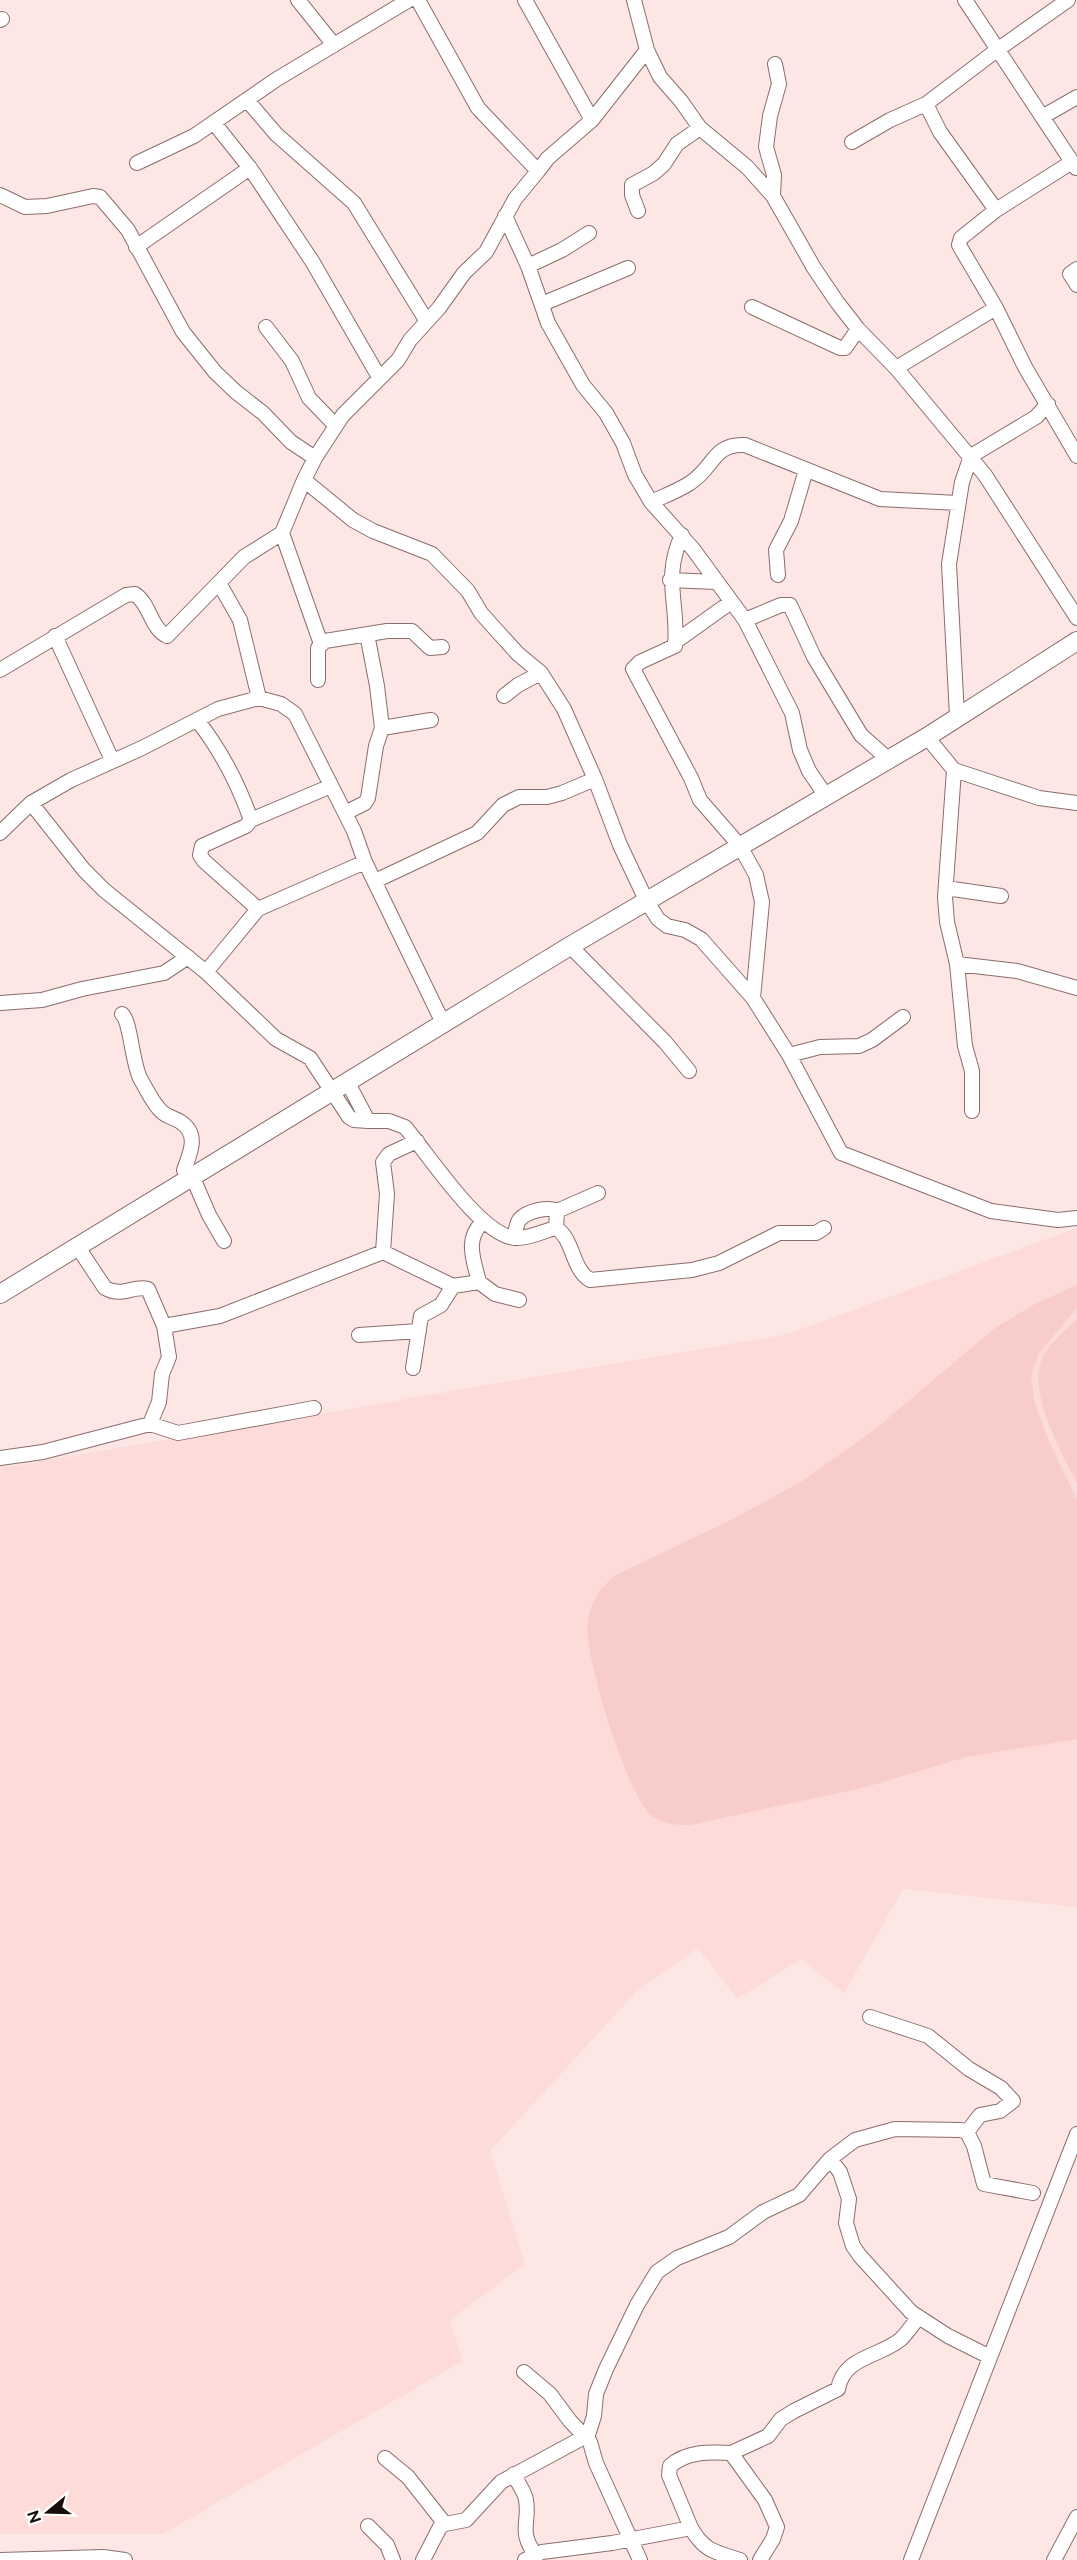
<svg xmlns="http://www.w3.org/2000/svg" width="1077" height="2560" font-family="Raleway,sans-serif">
<rect width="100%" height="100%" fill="#fce7e5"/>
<path fill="#fddbd8" d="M1077,1228V1907L903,1889L844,1993L801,1959L737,1999L698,1948L637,1991L490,2151L525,2264L450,2320L463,2361L163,2534H0V1466H13L788,1334Z"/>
<path fill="#f7ccc9" d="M1077,1285V1308L1039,1353L1031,1375L1034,1401L1048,1439L1077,1500V1739L966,1757L866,1787L690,1825C674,1825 659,1824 648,1812C626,1788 582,1652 588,1620C591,1602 601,1586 616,1575L735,1518L802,1481L873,1431L995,1328L1035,1304Z
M1077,1319V1483C1062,1453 1029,1395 1041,1361C1047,1345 1065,1331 1077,1319Z"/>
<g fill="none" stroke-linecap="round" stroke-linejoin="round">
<g stroke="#8b6d6b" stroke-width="16">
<path id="minor" d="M298,0L334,45
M418,0L478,108L538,171
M525,0L592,120
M634,0L647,50L660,77L681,101L700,128L747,167L773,196L814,268L837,302L858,329L896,368L985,475L1077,618
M965,0L1076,168
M1068,0L997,50L926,104L940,132L996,210L1072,162
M0,20L2,19
M247,100L276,134L354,203L426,320
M1042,117L1077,97
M214,123L250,168
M852,142L890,120L926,104
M137,163L194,136L277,79L409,0
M0,195L25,207L47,206L93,196L100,197L128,230L183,332L215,372L236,392L263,413L291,442L315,458L304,480L353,520L373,531L432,554L468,591L481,613L498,632L518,654L541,673L564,709L595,779L620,845L647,902L658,919L667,926L685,930L701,939L753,998L789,1055L841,1153L991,1211L1058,1220L1077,1218
M773,196L774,175L766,147L770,116L779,84L775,64
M996,210L961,238L959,245L996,308L1025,367L1077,456
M638,211L632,195V185L654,173L664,164L677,144L700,128
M505,216L528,266L548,323L583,385L606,413L623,443L635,475L651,502L693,549L745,620L792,713L800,750L809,771L826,796
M136,247L250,168L312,261L379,377
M528,266L562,250L589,233
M1077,269L1070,274L1077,285
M542,304L628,268
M752,307L840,348H845L858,329
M266,327L292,361L309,398L335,425
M896,368L996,308
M315,458L343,415L398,360L410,340L439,308L464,273L486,252L515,199L538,171L548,158L592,120L647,50
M651,502C664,496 678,491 690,483C714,468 713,443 745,445L880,499L958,503
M282,533L321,644
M682,535C662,579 679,603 675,646L640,662L633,669L691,778L700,800L740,846L756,875L762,902L753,998
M778,575L776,550L791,521L806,470
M670,580L716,582
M219,583L240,620L259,698
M745,620L781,605H790L814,657L861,735L888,759
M55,636L112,760
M675,642L731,602
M0,670L126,595L135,594C150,604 151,629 167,636L244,557L282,533L304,480
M318,680V648L325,641L387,631H412L430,648L442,647
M504,696L518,685L541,673
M957,716L949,564L962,482L971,456L1036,417L1048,404
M197,720C220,749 239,786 251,820L246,826L202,846L200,855L204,861L258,909L206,972
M382,728L431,720
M927,737L954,770L1039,798L1077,803
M954,770L945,897L947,922L957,964
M31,803L84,870L104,890L206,972L276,1039L310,1058L349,1117L354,1120L368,1121
M345,813L365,803L368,798L376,746L382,728L377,686L367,634
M251,820L331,786
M0,833L31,803L71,780L142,748L218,709L259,698L281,704L295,714L354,831L365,862L444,1025
M375,881L477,833L503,805L519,797H547L562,793L595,779
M946,888L1001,896
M258,909L365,862
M570,946L665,1042L689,1071
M0,1003L42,1000L82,989L164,973L188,957
M122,1014C131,1022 132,1065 141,1080C147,1090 153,1104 162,1112C167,1117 176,1118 182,1123C199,1135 190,1154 184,1170
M789,1055L820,1047L859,1046L872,1040L903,1017
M348,1083L368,1121H389L405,1127C429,1155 480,1235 515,1238C528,1239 543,1231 556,1228C574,1239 571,1268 590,1280L692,1270L719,1263L779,1233H816L824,1228
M972,1111V1071L965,1046L957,964L1017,971L1077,988
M193,1178L209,1215L224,1241
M556,1228L557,1211L598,1193
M514,1238C516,1232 516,1223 520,1219C528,1211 548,1206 557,1211
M77,1246L105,1288C123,1298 132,1285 148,1289L164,1326L220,1316L383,1252L387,1194L383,1162L389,1154L417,1141
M383,1252L453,1286L479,1282L495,1294L519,1300
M479,1282C474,1261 464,1239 483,1222
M359,1335L419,1331
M413,1368L421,1316L441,1305L453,1286
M150,1424L159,1402L162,1374L169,1357L164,1326
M0,1458L43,1452L150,1424L178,1433L314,1408
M870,2017L928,2036L969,2069L1001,2088L1013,2101L1000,2111L980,2115L967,2132
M830,2159L840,2172L849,2199L846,2223L853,2246L860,2256L911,2312L948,2336L990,2357
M524,2372L550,2394L570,2421L590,2442L596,2463L640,2560
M731,2453L768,2436L781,2419L794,2411L838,2389C844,2356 880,2357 901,2339C907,2333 913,2324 919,2317
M385,2458L408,2477L445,2524
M514,2474C517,2483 525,2491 526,2500C530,2522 518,2531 535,2554
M368,2526L387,2545L393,2560
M691,2528L669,2475L670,2466C687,2451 709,2452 731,2453L765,2500L777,2527L773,2539L760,2560
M0,2560L103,2557L125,2560
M423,2560L440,2527L445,2524L466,2520L501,2482L588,2435L594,2416L596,2394L606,2369L637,2305L657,2272L677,2258L729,2237L763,2212L799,2195L830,2159L855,2140L895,2129L961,2130L967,2132L974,2146L984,2184L1033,2193
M525,2560L542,2552L612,2543L691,2528C704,2551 715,2552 740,2560
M911,2560L1077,2134
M1054,2560L1077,2517"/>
</g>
<g stroke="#8b6d6b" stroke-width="20">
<path id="major" d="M0,1294L570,946L927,737L1077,641"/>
</g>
<use href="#minor" stroke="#fff" stroke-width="14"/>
<use href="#major" stroke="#fff" stroke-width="18"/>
</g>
<g transform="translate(48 2512) rotate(251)" stroke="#ffffff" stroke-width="4.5" paint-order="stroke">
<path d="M0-4.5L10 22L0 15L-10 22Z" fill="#170d0c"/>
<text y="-9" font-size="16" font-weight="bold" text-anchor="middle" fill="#170d0c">N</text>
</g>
</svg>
